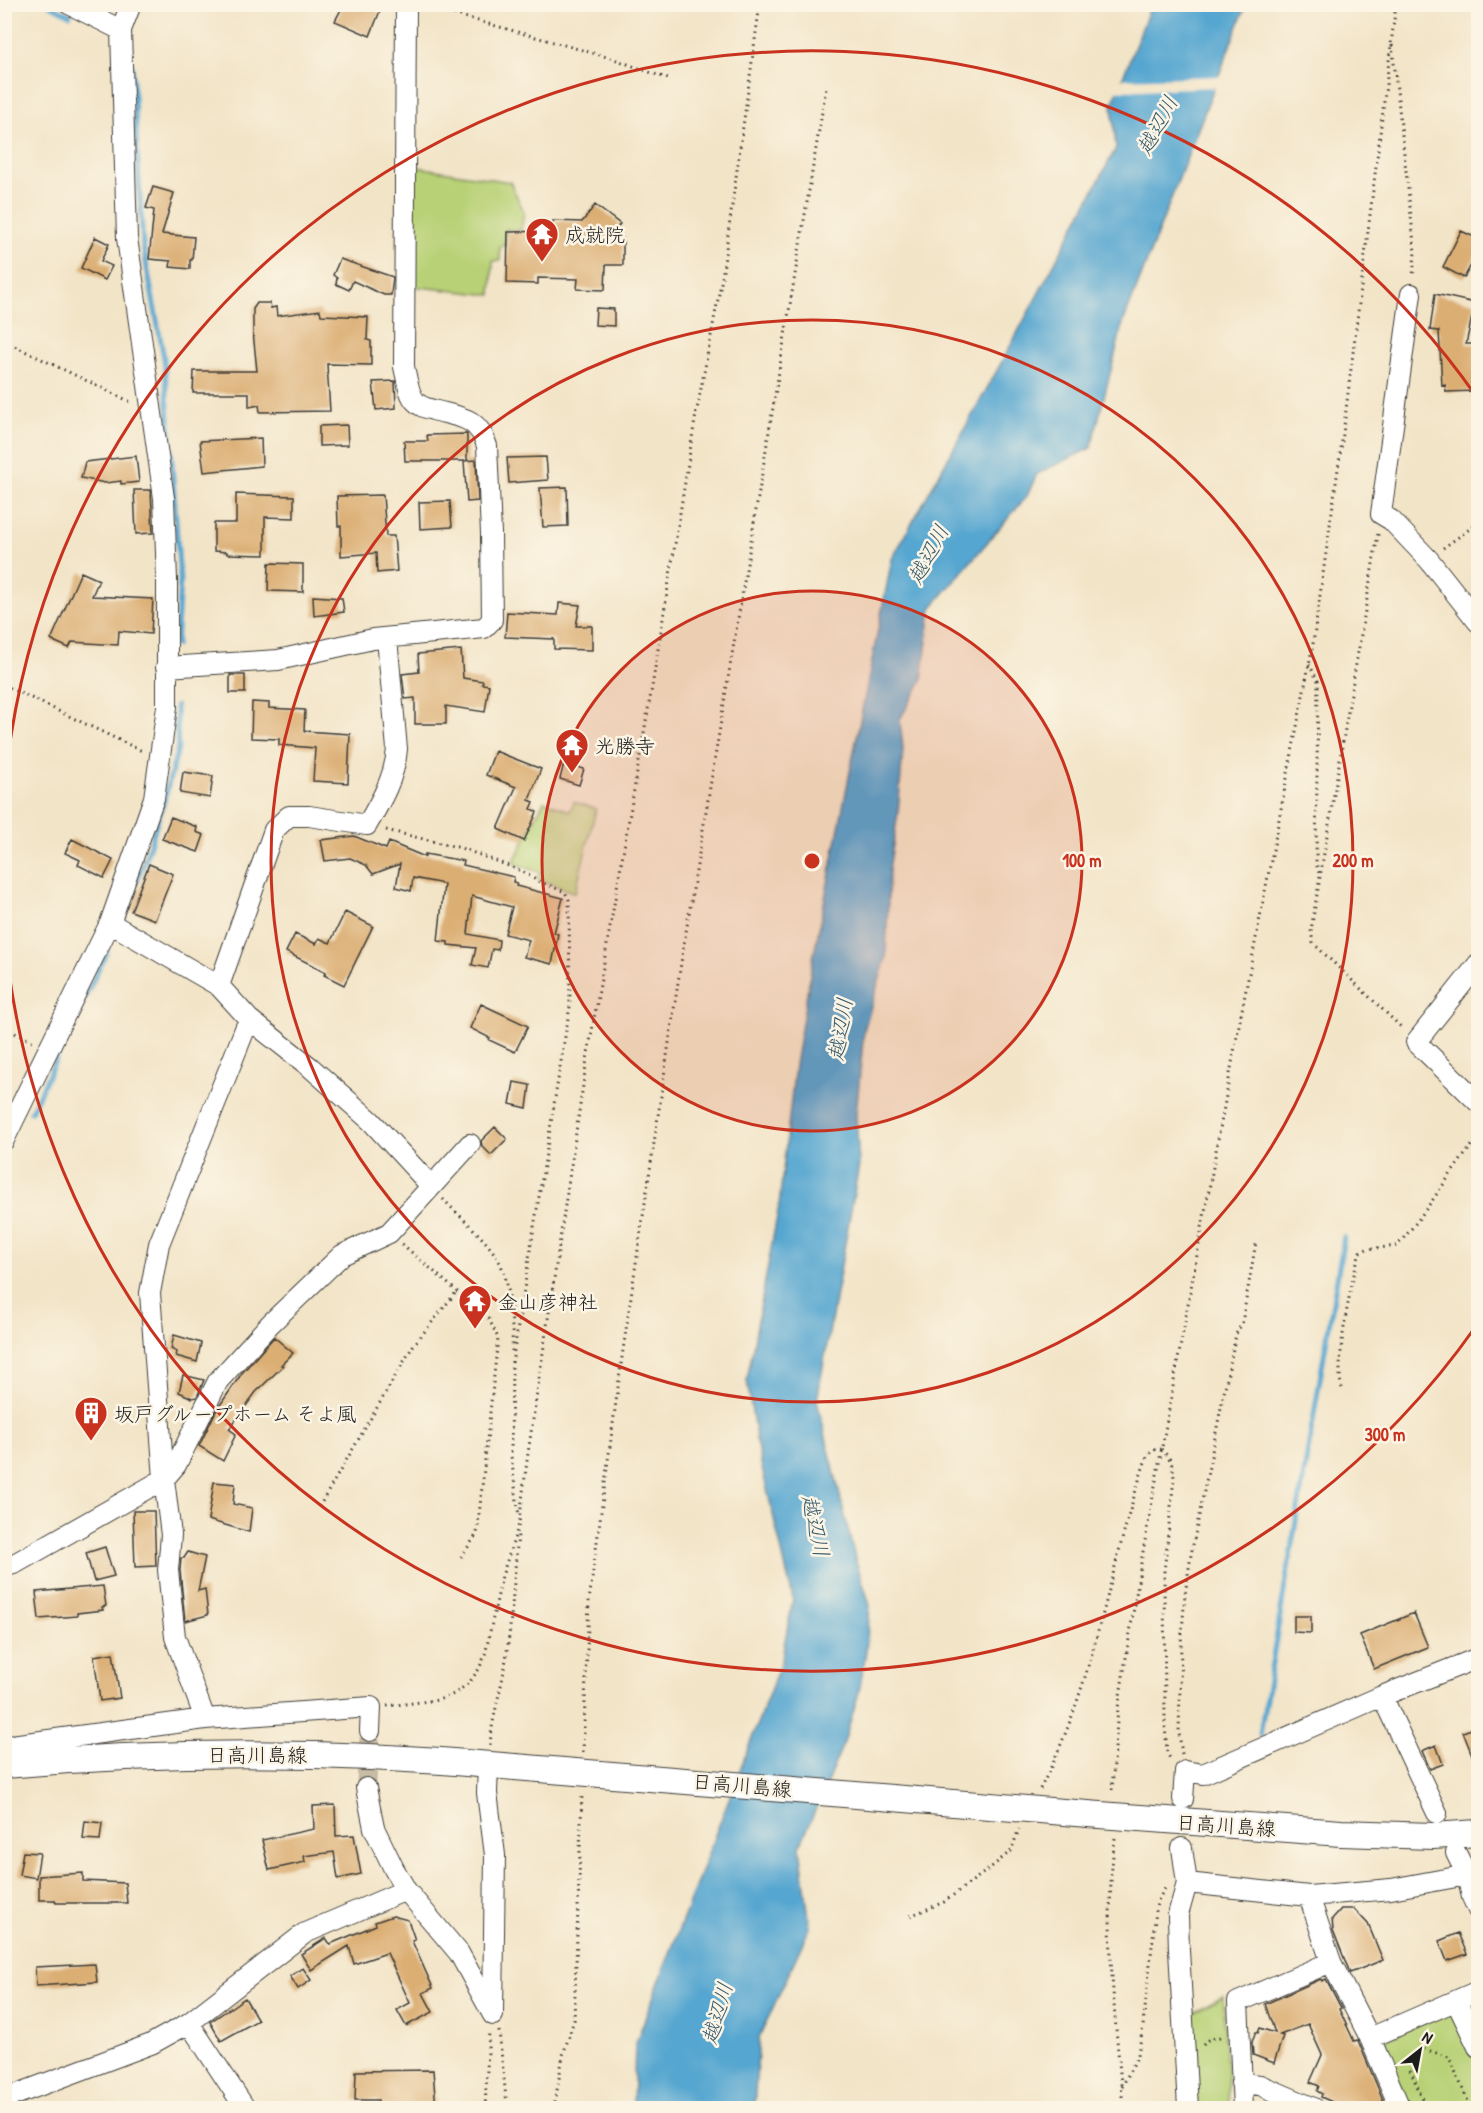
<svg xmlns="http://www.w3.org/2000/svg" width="1483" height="2113" font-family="'Patrick Hand','Klee One',sans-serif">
<rect width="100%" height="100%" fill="#fcf5e5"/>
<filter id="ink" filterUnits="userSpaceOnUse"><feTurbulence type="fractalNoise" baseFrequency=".0167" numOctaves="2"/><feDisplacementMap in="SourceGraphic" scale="12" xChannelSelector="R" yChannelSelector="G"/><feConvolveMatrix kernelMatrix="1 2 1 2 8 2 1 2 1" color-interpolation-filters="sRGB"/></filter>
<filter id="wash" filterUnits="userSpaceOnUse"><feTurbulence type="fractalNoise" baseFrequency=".008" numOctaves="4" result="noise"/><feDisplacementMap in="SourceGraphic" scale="24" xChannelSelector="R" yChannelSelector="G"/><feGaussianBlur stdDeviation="1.35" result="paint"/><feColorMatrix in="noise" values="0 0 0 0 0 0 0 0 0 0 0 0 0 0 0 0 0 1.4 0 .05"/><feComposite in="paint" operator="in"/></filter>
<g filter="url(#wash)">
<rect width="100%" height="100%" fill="#f2e4c7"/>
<path fill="#b8d176" stroke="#6a7649" stroke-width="1.5" d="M411,166L510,182L524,212L521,230L506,229L505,246H500V261H493L491,295L411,286Z
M544,801L570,811L574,802L596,809L575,893L538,879L539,872L513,863Z
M1223,1997L1229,2108H1194L1188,2016Z
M1451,2011L1457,2014L1478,2062V2108H1410L1384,2050L1387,2038Z"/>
<path fill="#55a6d0" stroke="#386176" stroke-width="1.5" d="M1151,5H1246L1123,323L1091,448L1037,474L1027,496L931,608L922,681L900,719L903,749L898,813L889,870L886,958L864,1030L856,1115L859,1165L817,1400L855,1558L870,1605L866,1651L859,1692L844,1742L800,1846L810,1927L759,2038L754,2108H633L635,2045L781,1662L793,1599L758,1451L747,1380L779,1205L795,1065L811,969L892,559L1005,356L1116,148L1112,105Z"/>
<path fill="#f2e4c7" d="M1222,76L1217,87L1115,91L1119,79Z"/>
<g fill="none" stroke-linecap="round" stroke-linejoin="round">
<path stroke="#55a6d0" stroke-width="5" d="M48,4L70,15
M132,67L143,246L164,358L169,420L180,581L176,645
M125,909L144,863L164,801L178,748L176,706
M31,1112L107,951
M1260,1734L1344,1237"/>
</g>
<g id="blocks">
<path fill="#dbae73" d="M344,4H364L380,11L370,36L335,21Z
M153,187L174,193L162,234L194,237L192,260H190V269L170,267L171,261L149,259L154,210L146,208Z
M595,205L620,224L609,238H623V265H606L605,290L577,289L578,279L538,278V284L507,283L508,232L552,231L553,221L582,222Z
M1461,231L1479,239V250L1464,278L1443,267Z
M95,237L109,244L101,261L112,266L105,280L81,268Z
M340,259L393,277L391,295H384L353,281L349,290L336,284L337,278L333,275Z
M1435,294L1475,303L1466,344H1476L1478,385H1476V391L1446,392L1445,385L1442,386L1439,331L1430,330Z
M257,303H270L271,308L276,307L277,316L320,310L321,315L368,317L367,340L371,341V365L327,364L330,411L260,412L259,405L249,407V393H193L194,371H257L253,332V309Z
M596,308L614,309V326L595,325Z
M395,381L396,408L376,410L373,382Z
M347,425L348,445L319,446V426Z
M467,434V461H405L404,441H428L427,435Z
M261,438L262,466L204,472L200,441Z
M136,456L139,482L121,484V481L105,483L81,478L85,462Z
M546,457L548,480L509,483L507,458Z
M476,460L478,501L467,502L464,461Z
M567,487L568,526L543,527L540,488Z
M134,490H151L153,533L136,534Z
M236,494L294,496V518L265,517V555L227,554V552L214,551V523H236Z
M383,495L386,536H394L397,571L377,573L376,553L341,556V526H338L337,496Z
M450,501L452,527L420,529L419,502Z
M269,563L303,564V592L268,591Z
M81,572L99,580L92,596L153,599L151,634L119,631L118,645L72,642L69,648L51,640Z
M313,596L342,598L344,612L314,616Z
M559,603L580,605L576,626H592V650L554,649V639L505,637L507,612L558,615Z
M461,650L463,678L483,681L482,684L489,685L485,712L446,706V724H415V698L405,699L402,674L419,672L418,654Z
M230,675H245V693H230Z
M252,702L269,703V708L305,710L304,731L350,734L348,783L313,781L315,748L279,745V739L251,738Z
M495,751L541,769L529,800L534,802L531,809L537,812L524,841L498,829L516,787L486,775Z
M564,763L584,769L579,785L560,779Z
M183,772L213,776L210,798L180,793Z
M171,817L197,827L196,832L204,835L198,852L162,839Z
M354,836L386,849L389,842L425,857V854L464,861L463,865L514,877L513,882L517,883L516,886L563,898L554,933L558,934L552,964L524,957L529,940L505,934L512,907L472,896L468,934L499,940L498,950L492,949L488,968L472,965L476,948L448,945V942L438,941L444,884L413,878L411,891L396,887L400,864L373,874L366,865L350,858L325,861L321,840Z
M72,839L113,860L104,878L78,865L80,860L65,853Z
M149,864L173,874L155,920L131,911Z
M345,912L373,926L344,985L324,975L326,972L286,952L295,934L316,944L319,938L330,943Z
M481,1004L528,1026L515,1052L489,1040L490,1038L470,1028Z
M514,1082L530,1085L527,1108L510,1104Z
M495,1127L507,1139L491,1155L482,1146L481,1141Z
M174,1335L201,1343L197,1362L176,1356L177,1352L171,1349Z
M274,1337L293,1353L281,1365L283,1366L256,1392L229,1429L236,1434L223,1461L199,1446L216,1411L242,1373Z
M183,1375L204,1380L197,1397L192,1398L179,1392Z
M214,1482L235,1484L233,1504L252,1508L249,1532L208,1520Z
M133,1511H154L156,1566L135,1567Z
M105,1547L114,1576L94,1581L86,1553Z
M188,1552L205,1557L198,1591L205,1589L208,1615L185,1621L180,1570L181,1558H184Z
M103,1586L106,1606L102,1607L103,1610L77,1613V1616L39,1619L36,1592Z
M1414,1613L1428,1647L1374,1669L1360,1635Z
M1294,1616H1311V1633L1294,1632Z
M113,1653L120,1698L100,1701L94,1656Z
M1479,1726V1769L1478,1770L1463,1732Z
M1436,1745L1443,1764L1430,1769L1422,1751Z
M335,1805L336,1836L354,1835L361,1874L338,1879L334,1852L304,1856L305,1862L269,1870L262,1840L314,1829L313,1806Z
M85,1821L102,1823L100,1840L83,1839Z
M23,1852L40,1853L36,1878L19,1875Z
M83,1873V1881L125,1883L127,1903H56L55,1900H39V1876Z
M1341,1909H1354L1368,1924L1383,1960L1350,1973L1333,1930L1332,1919Z
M393,1916L408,1920L415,1940L412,1941L433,1988L423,1993L433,2012L406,2026L397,2010L410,2003L387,1953L354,1964L349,1946L311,1970L301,1954L326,1938L330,1944L376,1925L375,1922Z
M1458,1933L1467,1954L1447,1961L1439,1941Z
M95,1964L97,1982L36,1986L35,1967Z
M303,1968L311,1980L298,1989L290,1976Z
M1321,1979L1322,1981L1326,1979L1341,2008L1339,2009L1354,2041L1358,2040L1359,2043L1387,2109H1348L1321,2097L1322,2094L1317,2091L1319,2086L1310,2082L1322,2055L1308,2024L1280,2035L1283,2036L1274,2063L1253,2055L1252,2042L1256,2032L1258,2033L1260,2028L1275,2033L1265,2004Z
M245,1998L258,2020L221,2041L210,2022Z
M433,2070L436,2109L378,2106V2100H355L356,2071Z"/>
</g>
</g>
<g filter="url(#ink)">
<use href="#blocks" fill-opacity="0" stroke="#3c3a36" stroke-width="1.5"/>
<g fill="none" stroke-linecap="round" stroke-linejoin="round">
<path stroke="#c7bca5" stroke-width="20" stroke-dasharray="20 10" stroke-linecap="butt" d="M366,1788L370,1731"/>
<g stroke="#3c3a36" stroke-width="22">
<path id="minor" d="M69,4L121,30
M1411,294L1381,514L1391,520L1429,560L1478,622
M166,667L278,660L373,639L484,628L492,620L491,533L487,446C478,416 459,417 433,410C426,408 421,407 416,402C408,394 407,378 404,367L406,4
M110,923L219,986L249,1019L310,1067L371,1121L431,1186
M1478,964L1416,1042L1478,1102
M219,986L274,830L289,816H309L367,825C381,801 395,777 397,749L387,638
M4,1140L110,923L154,798L167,707V580L164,498L127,238L121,30L131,4
M4,1567L16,1563L164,1479L150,1293L159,1244L249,1019
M1382,1696L1437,1813
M205,1719L175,1637L168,1570L171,1535L164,1479L176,1465L218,1381L270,1324L342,1255L389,1233L470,1144
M4,1746L205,1719L371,1707L370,1731
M488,1764L487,1793L495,1855L493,2013
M366,1788L374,1828L394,1869L406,1890L459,1953L493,2015
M1183,1799L1185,1771L1203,1774L1382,1696L1478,1658
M1182,1848L1187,1883L1178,1915L1179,1950L1188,2108
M1456,1853L1467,1875L1472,1897L1478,1910
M1187,1883L1309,1896L1391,1889L1478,1873
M1309,1896L1331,1962L1370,2038L1400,2108
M1456,2001L1478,2047
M189,2023L245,2108
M1370,2038L1478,1991
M1241,2083L1260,2085L1314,2108
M4,2099L151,2044L189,2023L305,1933L406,1890
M1243,2108L1238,2002L1331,1962"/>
</g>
<g stroke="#3c3a36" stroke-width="28">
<path id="major" d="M4,1765C175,1750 345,1751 515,1767
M1100,1815L1341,1833L1433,1836L1478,1833"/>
</g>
<path stroke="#3c3a36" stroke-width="3" stroke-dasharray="1.5 4.5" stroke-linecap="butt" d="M425,6L614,59L671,80
M1392,45L1415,252L1413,277
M4,341L133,403
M1378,534L1311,930L1313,943L1403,1029
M1443,548L1478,523
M1309,664L1318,681L1316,863L1320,876
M4,685L142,751
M386,830L461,848L522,871L536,880L565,892L569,900L570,1006L512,1363
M4,1028L32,1041
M443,1199C460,1217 487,1239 499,1261C511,1284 513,1326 512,1352
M402,1244L489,1319L498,1338L477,1534L461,1557
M512,1361L511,1456L519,1516
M1342,1388C1334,1367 1352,1275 1360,1252L1367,1249L1397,1246C1427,1212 1449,1173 1478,1138
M1161,1449C1171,1458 1173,1465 1174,1478L1164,1572L1165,1724L1167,1753L1171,1760
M319,1507L413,1346L457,1291
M387,1706L438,1700L454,1694L469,1683L479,1669L485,1655L502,1576L519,1524L528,1453L586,1065L652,687L695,420L722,278L760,4
M490,1745C492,1716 502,1688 506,1659C512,1618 514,1576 518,1535
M583,1752L589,1601L623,1350L682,956L826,88
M1182,1754L1179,1733L1181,1644L1185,1594L1191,1555L1236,1334L1242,1323L1256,1242
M1040,1789C1095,1685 1109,1566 1147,1456L1153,1450L1161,1449
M1112,1790L1118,1708L1142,1557L1236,1041L1313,644L1343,434L1396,4
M1115,1838C1103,1928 1116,2019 1123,2108
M910,1916L944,1902L989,1869L1011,1851L1019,1829
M499,2031L507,2108
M1203,2045L1208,2040L1223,2036
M1424,2049L1449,2057L1471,2108
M1410,2070L1427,2108
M1122,2087L1138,2055L1143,2026L1157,1902L1165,1888
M485,2108L489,2031
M554,2108L563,2055L574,2020L582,1795"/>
<use href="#minor" stroke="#fff" stroke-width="20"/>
<use href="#major" stroke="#fff" stroke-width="26"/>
<g stroke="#3c3a36" stroke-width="28" stroke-linecap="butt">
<path id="major-bridge" d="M515,1767L1100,1815"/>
</g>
<use href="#major-bridge" stroke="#fff" stroke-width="26"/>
</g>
</g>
<circle cx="812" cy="861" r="270" fill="#c8321e" fill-opacity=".12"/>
<g fill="none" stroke="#c8321e" stroke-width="3">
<circle cx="812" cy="861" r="270"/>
<circle cx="812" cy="861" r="541"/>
<path d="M1476 1326A811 811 0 0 1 5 939M5 783A811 811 0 0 1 1476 396"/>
</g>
<defs>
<g id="temple-pin" transform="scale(1.725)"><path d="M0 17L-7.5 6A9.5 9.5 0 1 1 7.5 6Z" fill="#c8321e" stroke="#fcf5e5"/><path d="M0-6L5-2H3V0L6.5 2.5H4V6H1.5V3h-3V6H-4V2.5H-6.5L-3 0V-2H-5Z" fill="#fff"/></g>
<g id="building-pin" transform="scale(1.725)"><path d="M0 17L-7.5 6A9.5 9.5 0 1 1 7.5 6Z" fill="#c8321e" stroke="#fcf5e5"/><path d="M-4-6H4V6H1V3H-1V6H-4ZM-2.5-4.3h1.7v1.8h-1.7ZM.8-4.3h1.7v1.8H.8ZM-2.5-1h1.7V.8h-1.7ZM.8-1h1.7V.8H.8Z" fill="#fff"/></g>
</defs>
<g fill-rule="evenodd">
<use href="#temple-pin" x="542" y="234"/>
<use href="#temple-pin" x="572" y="745"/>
<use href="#temple-pin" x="475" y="1301"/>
<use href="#building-pin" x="91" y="1413"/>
</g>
<g text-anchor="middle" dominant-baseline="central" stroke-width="5" stroke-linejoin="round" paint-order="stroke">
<g font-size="20" fill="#1c1c1c" stroke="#fcf5e5" text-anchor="start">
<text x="565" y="234">成就院</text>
<text x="595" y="745">光勝寺</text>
<text x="498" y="1301">金山彦神社</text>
<text x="114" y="1413">坂戸グループホーム そよ風</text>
</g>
<g font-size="20" fill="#1c1c1c" stroke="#fcf5e5">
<text x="257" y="1754">日高川島線</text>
<text transform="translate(742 1785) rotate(5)">日高川島線</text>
<text transform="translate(1226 1825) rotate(4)">日高川島線</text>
</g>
<g font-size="21" font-style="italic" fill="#365a6d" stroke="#fcf5e5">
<text transform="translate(1157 125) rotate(-62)">越辺川</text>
<text transform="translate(928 554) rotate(-62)">越辺川</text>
<text transform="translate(840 1029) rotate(-81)">越辺川</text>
<text transform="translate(816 1526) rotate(78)">越辺川</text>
<text transform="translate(717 2013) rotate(-74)">越辺川</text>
</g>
</g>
<circle cx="812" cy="861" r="9" fill="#c8321e" stroke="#fcf5e5" stroke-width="3"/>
<g font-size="18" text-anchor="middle" font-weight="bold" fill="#c8321e" stroke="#fcf5e5" stroke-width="5" stroke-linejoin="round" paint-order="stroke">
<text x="1082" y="867">100 m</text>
<text x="1353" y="867">200 m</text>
<text x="1385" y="1441">300 m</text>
</g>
<rect width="1483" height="2113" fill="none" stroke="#fcf5e5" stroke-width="24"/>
<g transform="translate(1420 2050) rotate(31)" stroke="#fcf5e5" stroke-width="4.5" paint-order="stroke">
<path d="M0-4.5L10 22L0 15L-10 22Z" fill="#1c1c1c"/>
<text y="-9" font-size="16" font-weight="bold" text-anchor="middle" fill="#1c1c1c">N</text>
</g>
</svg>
